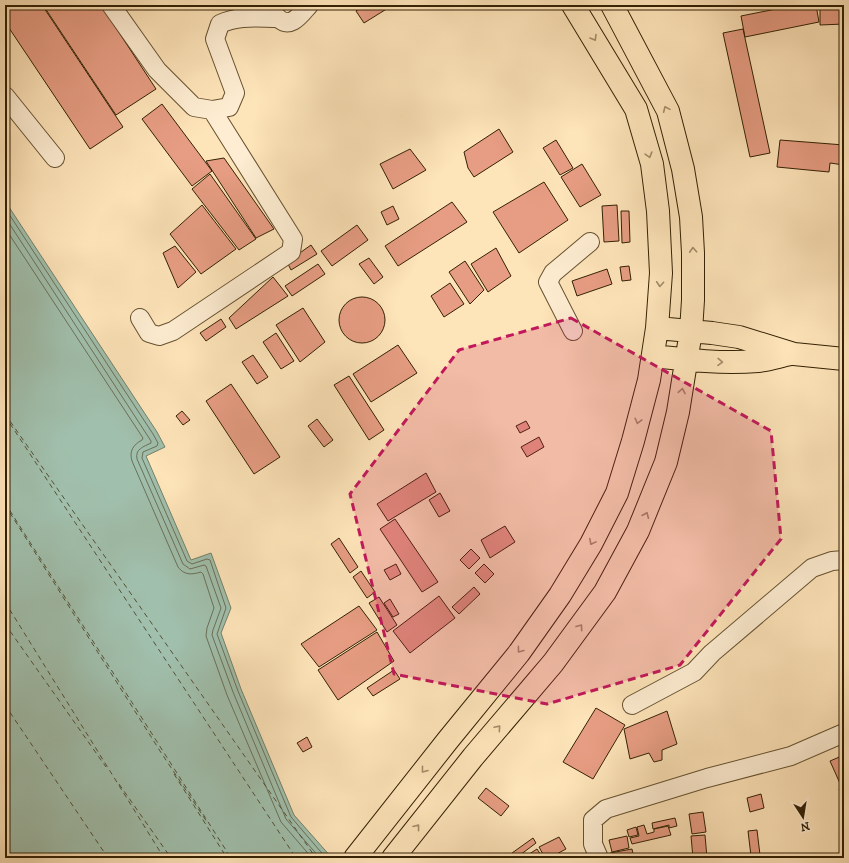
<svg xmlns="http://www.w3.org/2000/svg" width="849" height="863" font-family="'IM FELL DW Pica',serif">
<rect width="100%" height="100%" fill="#fee4b9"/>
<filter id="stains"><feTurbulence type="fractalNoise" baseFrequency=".005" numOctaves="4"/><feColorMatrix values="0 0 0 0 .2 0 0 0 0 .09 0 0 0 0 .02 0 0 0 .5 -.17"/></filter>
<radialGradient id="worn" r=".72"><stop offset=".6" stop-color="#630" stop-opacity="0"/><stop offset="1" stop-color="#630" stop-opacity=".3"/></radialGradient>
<path fill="#a0bfac" stroke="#748069" d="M5,201L157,432L165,447L146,456L191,560L211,553L231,608L221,633L241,689L294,815L332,858H5Z"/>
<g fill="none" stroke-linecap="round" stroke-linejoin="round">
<path stroke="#6a7058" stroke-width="1" d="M5,208L153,434L158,443L157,446L143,452L142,458L187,561L192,564L207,559L210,560L226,608L217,634L238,691L291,817L326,858
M5,217L151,441V443C143,447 135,449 137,459L183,564L190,569L204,565L206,566L221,608L213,630L212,635L233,692L286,819L320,858
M5,228L143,438L142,440C133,445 129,451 132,461L178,567C184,575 191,575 201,572L203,574L214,608L207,628L206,636L227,695L281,822L312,858"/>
<path stroke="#545036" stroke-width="1" stroke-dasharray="5 4" stroke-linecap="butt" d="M5,414L316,858
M5,416L296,858
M5,503L231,858
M5,505L160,751L207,822
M5,602L164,858
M5,624L106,767
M5,705L108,858
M174,774L227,858
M119,784L171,858"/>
</g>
<path fill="#e79d83" stroke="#332104" d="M5,5H42L123,127L90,149L5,22Z
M43,5H101L156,89L116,115Z
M365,5H393L364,23L356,11Z
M796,5H816L819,22L745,37L741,16Z
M820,5H844V24L820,25Z
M743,29L770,153L750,157L723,33Z
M162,104L212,171L192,186L142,119Z
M499,129L513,152L474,177L468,168L464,152Z
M556,140L573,168L560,175L543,148Z
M780,140L844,145V165L830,163L829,172L777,167Z
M410,149L426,170L393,189L380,164Z
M224,158L274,229L256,238L206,161Z
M582,164L601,195L580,207L561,177Z
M210,174L256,239L239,250L192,189Z
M544,182L568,220L519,253L493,212Z
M452,202L467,222L398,266L385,246Z
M202,205L236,249L201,274L170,234Z
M617,205L619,241L604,242L602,206Z
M393,206L399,219L387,225L381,212Z
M621,211H629L630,242L622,243Z
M357,225L368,240L332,266L321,251Z
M311,245L317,254L291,270L287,262Z
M175,246L196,272L178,288L163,253Z
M496,248L511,276L488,292L471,264Z
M369,258L383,277L374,284L359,264Z
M465,261L484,290L470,304L449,272Z
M318,264L325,274L292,296L285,286Z
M629,266L631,280L622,281L620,267Z
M607,269L612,284L577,296L572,281Z
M273,277L288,296L236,329L229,318Z
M450,283L464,304L444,317L431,296Z
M339 320a23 23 0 1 1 46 0a23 23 0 1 1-46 0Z
M303,308L325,342L300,362L276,325Z
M221,319L226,327L206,341L200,333Z
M276,333L294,361L281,369L263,342Z
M398,345L417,373L371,402L353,374Z
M253,355L268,377L257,384L242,362Z
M349,376L384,430L369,440L334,385Z
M231,384L280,457L254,474L206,401Z
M182,411L190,420L183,425L176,416Z
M317,419L333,440L324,447L308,426Z
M526,421L530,428L520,433L516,426Z
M539,437L544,447L527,457L521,447Z
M426,473L436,492L388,521L377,504Z
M440,493L450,511L439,517L429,500Z
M395,519L438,582L422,592L380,529Z
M505,526L515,542L490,558L481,540Z
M339,538L358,567L350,573L331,544Z
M471,549L480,558L469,569L460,560Z
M396,564L401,574L390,580L384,570Z
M484,564L494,574L485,583L475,573Z
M361,571L375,592L367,598L353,577Z
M474,587L480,594L459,614L452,607Z
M439,596L455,618L410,653L393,631Z
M379,597L397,625L387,632L369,603Z
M390,599L399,614L393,617L384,603Z
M359,606L377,630L319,667L301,644Z
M377,632L394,661L338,700L318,670Z
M394,670L400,679L373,696L367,688Z
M596,708L625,725L593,779L563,762Z
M667,711L677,744L662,750V760L654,762L649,753L630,759L624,729Z
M307,737L312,747L303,752L297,743Z
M844,755V801L839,789L842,788L830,761Z
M486,788L509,806L501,816L478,798Z
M761,794L764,808L750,812L747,798Z
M703,812L706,832L692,834L689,814Z
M675,818L677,826L669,828V825L653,829L652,823Z
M644,825L647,834L654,832V829L668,826L671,835L632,844L630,838L639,836L637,827Z
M636,827L638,835L629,837L627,830Z
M757,830L760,855L751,856L748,831Z
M705,835L707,858H693L691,836Z
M627,836L629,848L612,852L609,840Z
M559,837L566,849L551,857L549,853L544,856L539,847Z
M533,838L536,843L516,858L512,853Z
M537,849L541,855L537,858H523Z
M632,849L634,858H611L610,853Z
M733,855L734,858H725V856Z"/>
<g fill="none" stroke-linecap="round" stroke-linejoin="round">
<g stroke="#665231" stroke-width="20">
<path id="minor" d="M111,5L157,70L194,107L212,110L229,107L235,93L215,39L220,24C239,15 258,18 278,18
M268,5C271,9 274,15 278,18C291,30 301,14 309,5
M5,96L55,158
M140,318L149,333L159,336L173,331L291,252L293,239L212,110
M573,331L548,282L553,273L590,242
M632,705L694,672L712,653L812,568L832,561L844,560
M599,858L593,844V820L606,809L707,778L791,756L844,733"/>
</g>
<g stroke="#332104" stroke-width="24">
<path id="major" d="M657,328L712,333L739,337L794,354L844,359
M653,356C688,360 723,364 758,361C769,360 780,356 791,354
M355,858L448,740L519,653L560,595L591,544L617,493L633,441L649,380L657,328L661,273L658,211L652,164L636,109L573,5
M393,858L473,757L553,663L605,592L638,531L666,462L678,412L691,331L693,300V253L691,217L683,169L668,111L612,5"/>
</g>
<use href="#minor" stroke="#feedd2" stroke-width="18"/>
<use href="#major" stroke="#fee4b9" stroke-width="22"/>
</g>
<defs><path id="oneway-chevron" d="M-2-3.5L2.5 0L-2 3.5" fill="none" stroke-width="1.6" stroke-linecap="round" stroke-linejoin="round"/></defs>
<g stroke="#a38c68">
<use href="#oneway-chevron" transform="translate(594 38) rotate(59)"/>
<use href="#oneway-chevron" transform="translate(666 109) rotate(-114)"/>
<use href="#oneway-chevron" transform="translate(649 155) rotate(74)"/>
<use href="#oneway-chevron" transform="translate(693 250) rotate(-93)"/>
<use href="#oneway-chevron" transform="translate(660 284) rotate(94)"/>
<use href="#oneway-chevron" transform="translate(720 362) rotate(1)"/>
<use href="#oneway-chevron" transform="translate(682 391) rotate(-80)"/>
<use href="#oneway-chevron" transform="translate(638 421) rotate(104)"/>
<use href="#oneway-chevron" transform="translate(646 515) rotate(-67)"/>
<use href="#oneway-chevron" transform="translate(592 542) rotate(118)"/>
<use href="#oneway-chevron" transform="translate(580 627) rotate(-54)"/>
<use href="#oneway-chevron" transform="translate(520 650) rotate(127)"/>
<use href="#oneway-chevron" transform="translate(498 728) rotate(-49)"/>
<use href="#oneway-chevron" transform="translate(424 770) rotate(128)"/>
<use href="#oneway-chevron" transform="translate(417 827) rotate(-52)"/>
</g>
<path fill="#c2185b" fill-opacity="0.2" stroke="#c2185b" stroke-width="3" stroke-dasharray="8 5" stroke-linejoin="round" d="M571,318L771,431L781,539L680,665L547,704L394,674L350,494L459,350Z"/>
<rect width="849" height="863" fill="none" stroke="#fee4b9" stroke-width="20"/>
<rect x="6" y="6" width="837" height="851" fill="none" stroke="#332104" stroke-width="2"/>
<rect x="10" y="10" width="829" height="843" fill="none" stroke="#332104"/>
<g transform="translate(803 817) rotate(168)" stroke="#feedd2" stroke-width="3" paint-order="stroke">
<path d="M0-3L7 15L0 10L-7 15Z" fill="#332104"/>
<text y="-6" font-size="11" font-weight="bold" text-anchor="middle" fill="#332104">N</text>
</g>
<rect width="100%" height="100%" filter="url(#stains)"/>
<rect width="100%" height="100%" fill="url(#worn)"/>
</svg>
